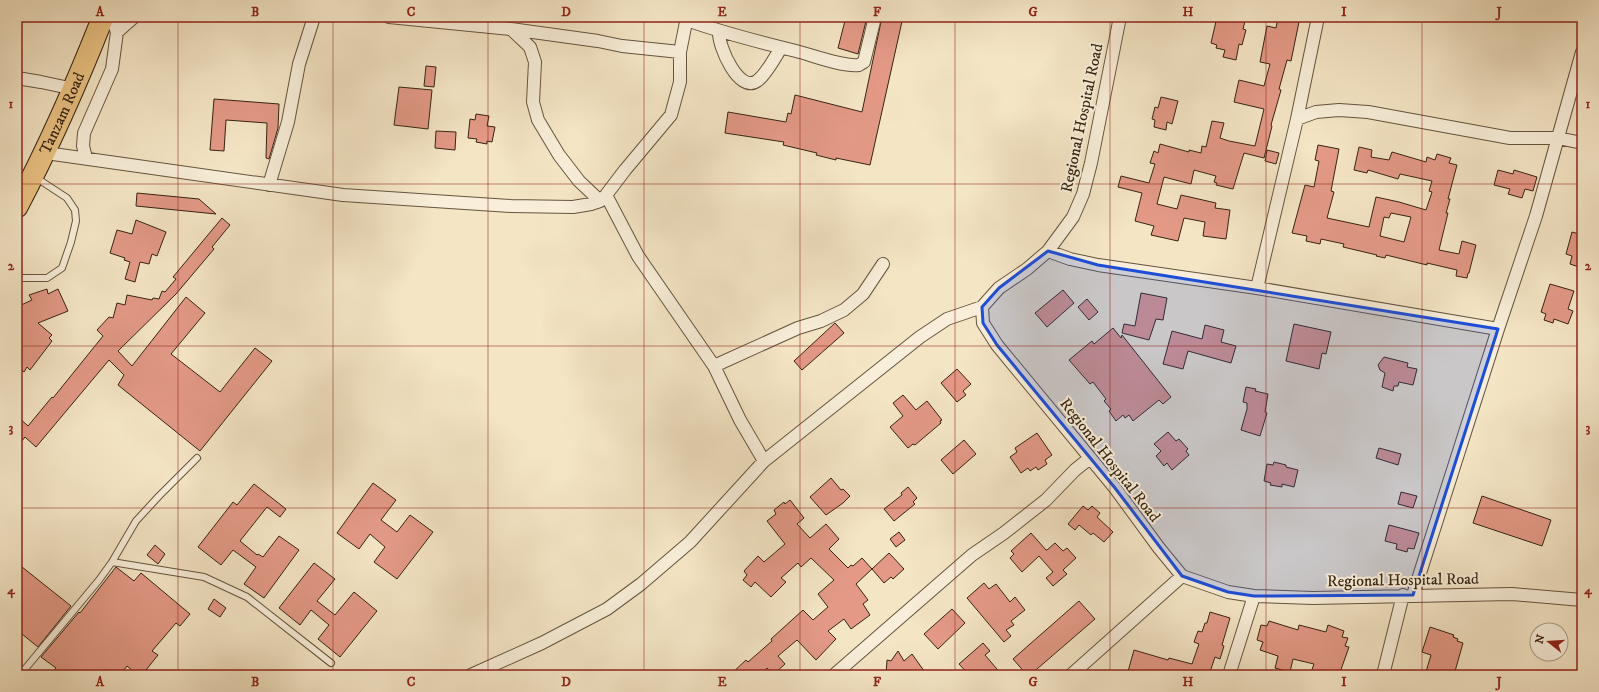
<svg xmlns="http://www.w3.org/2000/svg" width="1599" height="692" font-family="'IM FELL DW Pica',serif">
<rect width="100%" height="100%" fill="#f4e5c5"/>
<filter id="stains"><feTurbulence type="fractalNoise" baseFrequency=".005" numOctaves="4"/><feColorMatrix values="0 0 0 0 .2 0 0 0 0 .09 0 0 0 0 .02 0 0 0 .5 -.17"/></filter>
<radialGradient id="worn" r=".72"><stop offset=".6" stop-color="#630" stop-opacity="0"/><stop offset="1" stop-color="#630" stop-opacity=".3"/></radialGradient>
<path fill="#e39986" stroke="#362311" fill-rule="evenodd" d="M846,17H867L858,54L838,48Z
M882,17H903L870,165L836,158V160L816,155L817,153L783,145L784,142L725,133L728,112L786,122L788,113L791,114L795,95L862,112Z
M1217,17H1227L1235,19V17H1246L1243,29L1246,30L1242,45L1239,44L1236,60L1223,57L1225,50L1216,48L1217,45L1211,43Z
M1278,17H1300L1291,61L1287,60L1279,89L1281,90L1271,125L1272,126L1264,158L1244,153L1233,189L1216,185L1217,183L1214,182L1216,176L1194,170L1191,184L1164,177L1157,204L1177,209L1181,195L1216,203L1215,208L1230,210L1226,239L1203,236L1205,222L1184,218L1178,241L1151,235L1154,226L1135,221L1142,193L1118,187L1121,176L1149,183L1155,164L1150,163L1154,151L1158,153L1160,144L1189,152V150L1201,153L1202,146L1206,147L1212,121L1224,123L1220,138L1229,141L1255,146L1264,109L1234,102L1239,80L1264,86L1270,64L1260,62L1267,26L1276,28Z
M426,66L436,67L434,87L424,86Z
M399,87L432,90L428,129L394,125Z
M1161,97L1178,101L1172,124L1167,122L1166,130L1154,127L1155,120L1152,119L1155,107L1158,108Z
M214,99L279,104L278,128L269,159L266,158L267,123L226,120L224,151L210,150Z
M476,114L489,116L487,126L495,127L492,142L487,141V144L476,142L477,139L468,138L470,119L475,120Z
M436,131L456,132L455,150L435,148Z
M1318,145L1339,149L1331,191L1334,192L1327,218L1369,227L1376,197L1399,202L1426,210L1432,192L1429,191L1432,181L1400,174L1398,179L1368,170L1367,173L1354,170L1359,147L1372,150L1371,157L1389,160L1392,152L1426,162L1427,157L1435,160L1437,154L1451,158L1449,163L1457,165L1448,199H1450L1446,213H1448L1439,250L1459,254L1462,241L1476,245L1469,273H1468L1467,278L1456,276L1457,270L1427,263V265L1386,255L1385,258L1376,256L1377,255L1343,247L1344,244L1321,239L1320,244L1306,241L1307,236L1292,233L1305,185L1314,187L1319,161L1315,160ZM1391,213L1411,217L1404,242L1380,236L1384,217L1389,218Z
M1267,150L1279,153L1276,164L1265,161Z
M1498,170L1513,174L1514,170L1537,177L1533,191L1525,189L1522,198L1508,194L1510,189L1494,185Z
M137,193L199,199L216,214L136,206Z
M222,218L230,225L212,247L214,249L176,294L118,351L132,366L186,297L205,313L171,354L220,392L255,348L272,361L200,451L118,385L124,375L109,360L36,447L25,437L17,447V416L28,426L52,397L53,398L103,336L97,330L109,317L113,318L117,303L125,305L127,295L152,300L153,298L159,299L162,291L165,292L176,279L173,277Z
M136,220L166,232L157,256L152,254L149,264L140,262L135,282L125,279L130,262L124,260L125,258L110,253L117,230L132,234Z
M1572,232L1579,234L1580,232L1582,233V268L1570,264L1572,256L1566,254Z
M1550,284L1574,291L1568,309L1573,311L1568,324L1554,319L1553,323L1544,320L1546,314L1541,312Z
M47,289L48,294L58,289L68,311L38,323L52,335L49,338L52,341L30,370L27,367L24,372L17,366V310L19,306L32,300L29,295Z
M1063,290L1074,303L1047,327L1035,313Z
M1141,293L1167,298L1163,320L1156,319L1149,340L1122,333L1124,324L1135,326Z
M1087,299L1098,312L1089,320L1078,307Z
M835,323L844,333L802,370L794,361Z
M1294,324L1331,332L1326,354L1322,353L1319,369L1286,361Z
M1205,325L1224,330L1221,342L1236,346L1231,363L1188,351L1183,369L1163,364L1172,331L1202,339Z
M1113,328L1121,338L1122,335L1171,397L1163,404L1159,400L1133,421L1129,415L1125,418L1123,415L1116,421L1109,411L1111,409L1104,401L1106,399L1093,382L1090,384L1069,360L1092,341L1094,344Z
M1384,357L1408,363L1407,367L1417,369L1413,385L1399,382L1398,386H1394L1393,391L1382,387L1385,373L1380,370L1378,365Z
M957,369L971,384L963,391L966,395L957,402L941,383Z
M1246,387L1256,389L1255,391L1268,394L1265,412L1267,413L1260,436L1241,430L1247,409V403L1243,402Z
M903,395L916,410L927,401L942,420L940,421L941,423L915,445L913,444L908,448L890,427L903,416L893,403Z
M1168,432L1176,441L1179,439L1188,449L1186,451L1189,455L1172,470L1167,463L1164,466L1156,456L1161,451L1154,444Z
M1037,433L1052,455L1045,460L1047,464L1038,470L1036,467L1030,471L1028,468L1021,473L1010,457L1017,452L1015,448Z
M964,440L976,454L953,474L941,460Z
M1379,448L1401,454L1398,465L1376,458Z
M1274,462L1286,465V467L1298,470L1294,487L1282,484V487L1270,485L1271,483L1264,481L1267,464L1273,465Z
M831,478L841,490L843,489L850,496L843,503L826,515L810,497Z
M373,483L396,500L381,520L397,532L410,515L433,532L397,579L374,562L385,547L370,534L359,549L337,533Z
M254,484L286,509L280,517L267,507L240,541L257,555L258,554L263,557L279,536L299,550L264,598L244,584L256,567L233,550L221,565L198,547L233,502L237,505Z
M908,487L917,498L913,502L915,504L894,521L884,509L902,495L901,493Z
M1401,492L1417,496L1413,508L1398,504Z
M1482,496L1551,520L1542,546L1473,523Z
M790,500L804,518L797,524L810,538L826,524L839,539L829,549L848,568L851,565L853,566L862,558L872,569L889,553L904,569L893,579L891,577L884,583L872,569L856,584L868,600L863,604L870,615L851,629L844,619L828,631L836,639L816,660L797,640L778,656L785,664L773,675L767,668L760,675H730L746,660L748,662L772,641L771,639L803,610L813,620L828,607L818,594L834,580L811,558L801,567L798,563L781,578L786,582L771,597L755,582L751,587L743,580L747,575L744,571L758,556L764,562L785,544L767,521L776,514L774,510L784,502L785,504Z
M1083,506L1088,510L1092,506L1100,513L1097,517L1113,532L1104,542L1093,533L1091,535L1079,525L1075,530L1068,524Z
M1389,525L1419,533L1414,549L1408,548L1407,552L1396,549L1397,544L1385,541Z
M899,532L905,540L896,547L890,539Z
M1031,533L1046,550H1047L1055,543L1063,551L1067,548L1076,558L1063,570L1067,574L1053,586L1046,578L1053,572L1039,556L1022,572L1010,558L1014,554L1011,551Z
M155,545L165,554L158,564L147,555Z
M17,563L71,606L38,647L17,630Z
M314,563L335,579L317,601L335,615L354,592L377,611L340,657L318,639L329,625L311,610L300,625L279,608Z
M116,567L134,581L141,573L190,614L180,626L176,623L152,651L158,655L142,675H138L127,666L120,675H51L56,668L41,657L79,612L80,613Z
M984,583L989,589L996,584L1010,602L1015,597L1025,610L1011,621L1014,625L1006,630L1011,636L1004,642L967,598Z
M214,599L226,608L220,617L208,609Z
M1079,601L1095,619L1030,675H1027L1013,659Z
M952,609L965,623L938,649L924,634Z
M1210,612L1230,618L1222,645L1224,646L1220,659L1215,657L1209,675H1127L1134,650L1168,660L1169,658L1192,664L1199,644L1194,642L1198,631L1202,632L1205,623H1207Z
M1269,621L1298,630L1299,625L1326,632L1328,625L1344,631L1342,637L1348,638L1345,646L1349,647L1339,675H1310L1314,664L1293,659L1290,672L1275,668L1278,656L1260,650L1263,642L1257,640L1261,625L1267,626Z
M1430,627L1454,635L1453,637L1458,639L1457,641L1463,643L1454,675H1425L1431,655L1422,652Z
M983,643L990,651L985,655L1002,675H969L959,664Z
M898,651L904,661L912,654L927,675H886L887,660L891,661Z"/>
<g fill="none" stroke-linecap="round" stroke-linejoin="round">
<g stroke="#66543e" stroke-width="8">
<path id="lane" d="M17,278H47L62,268L71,242L76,221L75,210L67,198L35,177
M112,562L204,577L247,597L331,663
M20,675L99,580L112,562L136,521L159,496L197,458"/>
</g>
<g stroke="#66543e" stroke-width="14">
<path id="street" d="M389,17L511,29L598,41L622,46L680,52
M1120,17L1091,163L1083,194L1073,217L1048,251L1027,269L999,288L982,307L983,323L997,345L1115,488L1159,548L1182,576L1228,592L1254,596L1313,598L1512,594L1582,600
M687,20C723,33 759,42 796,51C812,55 842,67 859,65C860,64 862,63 864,62L875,17
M511,29L530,47L535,62L533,102L538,120L559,155L579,181L600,201
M117,32L134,17
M719,32C718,46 739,94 757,81C766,75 775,57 781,48
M17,78L41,82L74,89
M1297,119L1316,112L1339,110L1368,112L1510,138H1558L1582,143
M46,153L343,195L511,206L573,207L591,204L600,201L606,195L625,170L671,115L680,82V52L687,17
M86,158L83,146L84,133L112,69L117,32L111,17
M269,185L288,122L299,64L314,17
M606,195L638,256L714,366L740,420L764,461
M1048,251L1070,259L1098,265L1257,288L1498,329
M1257,288L1297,119L1318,17
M714,366L798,328L821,321L844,310L863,294L883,264
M1413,595L1498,329L1536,216L1582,52
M471,675L542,643L607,609L641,584L690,542L764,461L920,337L947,319L982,307
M834,675L972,555L1004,533L1046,500L1075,470L1090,458
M1071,675L1182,576
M1229,675L1254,596
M1383,675L1403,595"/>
</g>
<g stroke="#362311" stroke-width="23">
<g id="highway">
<path id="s1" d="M17,207C50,144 77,83 103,17"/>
</g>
</g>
<use href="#lane" stroke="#f8eed9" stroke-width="6"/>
<use href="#street" stroke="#f8eed9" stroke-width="12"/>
<use href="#highway" stroke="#eac282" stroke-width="21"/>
</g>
<path fill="#1d4ed8" fill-opacity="0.2" stroke="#1d4ed8" stroke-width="3" stroke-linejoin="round" d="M1048,251L1098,265L1498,329L1413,595L1254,596L1228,592L1182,576L1115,488L997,345L983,323L982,307L999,288Z"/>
<path fill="none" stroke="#8f2418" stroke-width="1" stroke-opacity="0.55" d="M178,17V675M333,17V675M488,17V675M644,17V675M800,17V675M955,17V675M1110,17V675M1266,17V675M1422,17V675M17,184H1582M17,346H1582M17,508H1582"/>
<g text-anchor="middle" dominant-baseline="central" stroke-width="4" stroke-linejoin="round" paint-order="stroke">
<g font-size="16" fill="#362311" stroke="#f8eed9">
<text stroke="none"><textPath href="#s1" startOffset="104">Tanzam Road</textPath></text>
<text transform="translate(1082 118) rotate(-78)">Regional Hospital Road</text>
<text transform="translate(1110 460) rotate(52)">Regional Hospital Road</text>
<text transform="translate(1403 580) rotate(-1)">Regional Hospital Road</text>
</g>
</g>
<rect width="1599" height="692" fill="none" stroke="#f4e5c5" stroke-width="44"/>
<g transform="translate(1549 642) rotate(287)"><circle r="19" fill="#f8eed9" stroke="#aa9d89"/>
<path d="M0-3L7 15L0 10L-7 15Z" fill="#8f2418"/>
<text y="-6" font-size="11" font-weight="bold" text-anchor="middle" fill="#362311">N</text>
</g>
<rect x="22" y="22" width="1555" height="648" fill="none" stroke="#8f2418" stroke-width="1.5"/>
<g font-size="13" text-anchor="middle" font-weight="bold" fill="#8f2418">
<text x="100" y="16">A</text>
<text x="255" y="16">B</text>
<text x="411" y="16">C</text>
<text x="566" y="16">D</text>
<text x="722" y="16">E</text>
<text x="877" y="16">F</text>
<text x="1033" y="16">G</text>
<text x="1188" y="16">H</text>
<text x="1344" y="16">I</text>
<text x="1499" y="16">J</text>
<text x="11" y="108">1</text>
<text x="1588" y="108">1</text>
<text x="11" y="270">2</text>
<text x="1588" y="270">2</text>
<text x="11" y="432">3</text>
<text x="1588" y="432">3</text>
<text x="11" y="594">4</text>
<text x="1588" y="594">4</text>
<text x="100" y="686">A</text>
<text x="255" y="686">B</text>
<text x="411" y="686">C</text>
<text x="566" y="686">D</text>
<text x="722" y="686">E</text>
<text x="877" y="686">F</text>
<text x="1033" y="686">G</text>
<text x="1188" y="686">H</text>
<text x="1344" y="686">I</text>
<text x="1499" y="686">J</text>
</g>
<rect width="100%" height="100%" filter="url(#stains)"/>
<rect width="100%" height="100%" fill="url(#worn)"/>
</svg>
